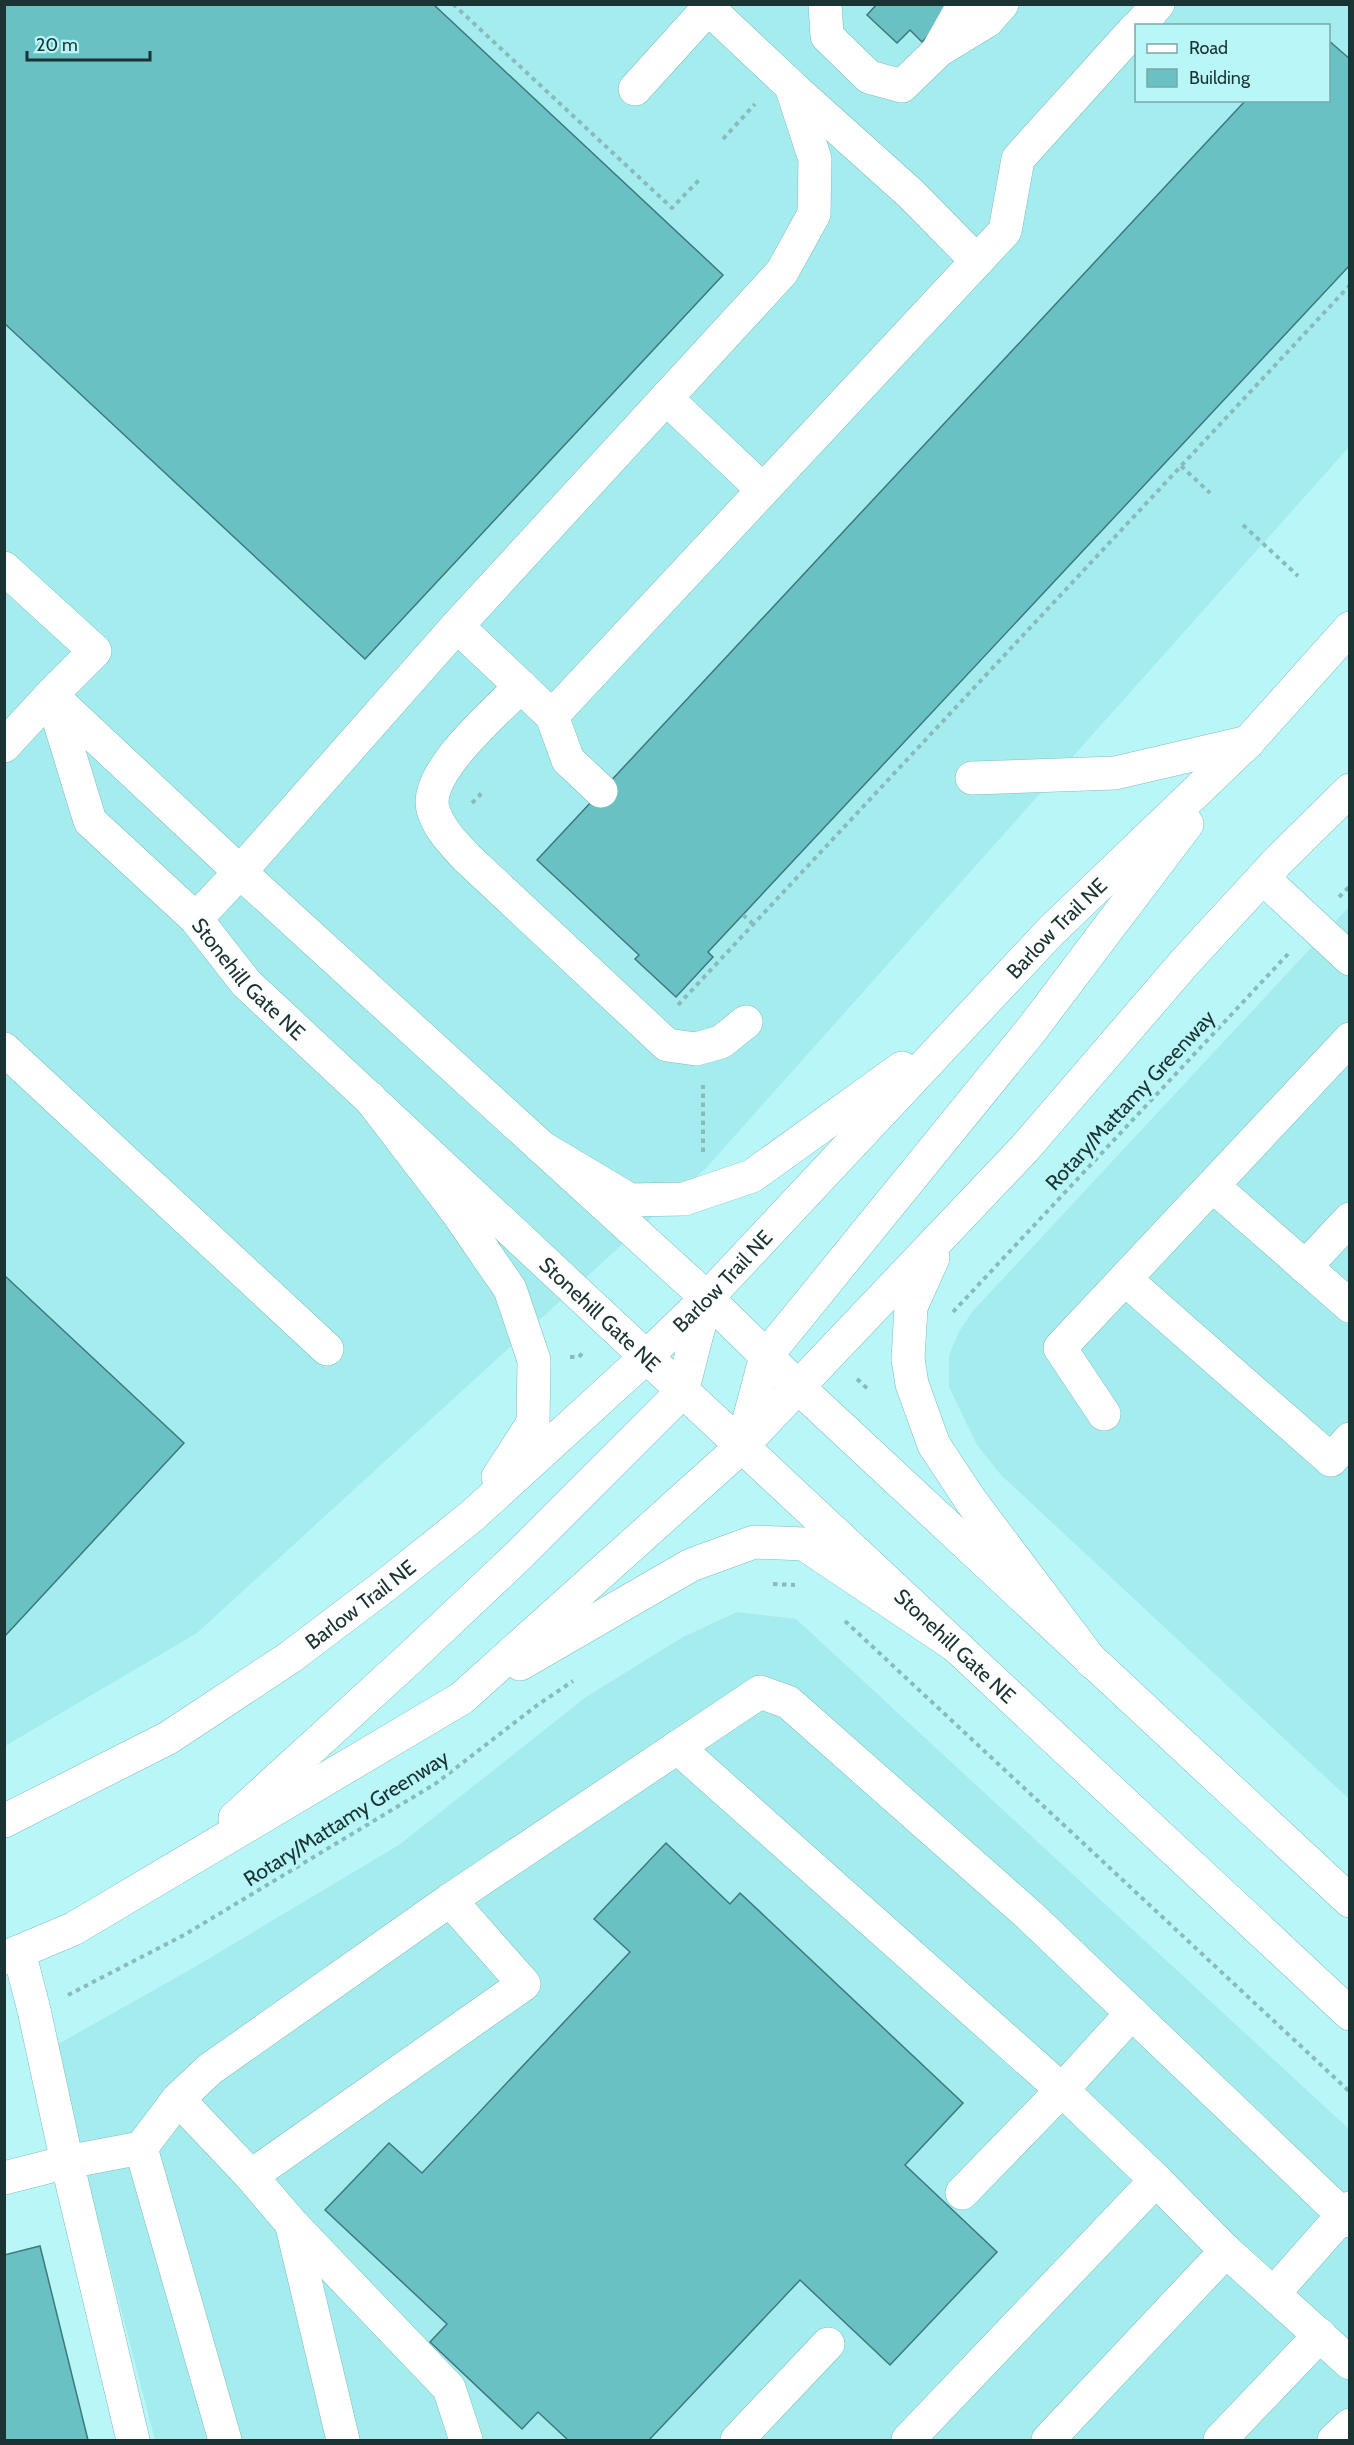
<svg xmlns="http://www.w3.org/2000/svg" width="1354" height="2445" font-family="Cabin,sans-serif">
<rect width="100%" height="100%" fill="#b9f6f8"/>
<path fill="#a4ecee" fill-rule="evenodd" d="M4,5H1350L1349,447L707,1167L197,1633L5,1746ZM1136,26H1328V100H1136Z
M1349,907V1799L1001,1475L977,1445L949,1387V1355L959,1332L972,1312Z
M737,1612L796,1619L1349,2129V2440H155L53,2047L193,1968L399,1845L586,1697L683,1637Z"/>
<path fill="#69c1c4" stroke="#3e797b" stroke-width="1.5" d="M4,4H433L723,275L365,659L4,323Z
M877,4H947L950,12L922,42L910,30L897,43L867,15Z
M1328,40L1350,59V265L708,952L713,957L676,997L635,959L639,955L537,860L1246,100H1328Z
M4,1275L184,1443L4,1637Z
M666,1843L730,1904L740,1893L963,2103L905,2165L997,2252L890,2365L800,2280L649,2440H568L538,2412L522,2429L430,2342L447,2324L325,2210L389,2143L422,2173L630,1952L594,1919Z
M40,2246L88,2440H4V2255Z"/>
<g fill="none" stroke-linecap="round" stroke-linejoin="round">
<g stroke="#80bcbe" stroke-width="34">
<g id="minor">
<path d="M825,4L827,36L869,77L902,86L937,52L964,4"/>
<path d="M1139,26L1158,4"/>
<path d="M941,49L987,21L1002,4"/>
<path d="M793,88L911,194L977,261"/>
<path d="M635,89L712,4"/>
<path d="M666,398L762,489"/>
<path d="M4,568L95,651L51,695L240,872L457,626L782,272L814,214L815,159L791,86L704,4"/>
<path d="M457,626L552,716L568,760L601,791"/>
<path d="M521,686C497,711 423,773 433,809C438,828 454,844 467,858L667,1045L696,1049L721,1042L746,1022"/>
<path d="M52,697L90,821L196,919"/>
<path d="M552,716L1005,231L1018,159L1136,28"/>
<path d="M4,746L51,695"/>
<path d="M972,778L1115,773L1248,742"/>
<path d="M1263,878L1350,959"/>
<path d="M4,1049L327,1349"/>
<path d="M1213,1186L1350,1306"/>
<path d="M1305,1267L1350,1219"/>
<path d="M1125,1279L1331,1460L1350,1439"/>
<path d="M1104,1414L1060,1348L1350,1039"/>
<path d="M677,1747L1062,2090L1156,2180L908,2440"/>
<path id="s1" d="M1350,1901L798,1387L707,1298L240,872L196,919L246,983L1350,2014"/>
<path d="M178,2099L251,2176L292,2224L449,2388L466,2440"/>
<path d="M141,2148L225,2440"/>
<path d="M251,2176L524,1984L450,1900"/>
<path d="M4,2178L67,2162L34,2010L19,1952"/>
<path d="M1156,2180L1226,2251"/>
<path d="M962,2193L1062,2090L1132,2013"/>
<path d="M292,2226L343,2440"/>
<path d="M1274,2293L1343,2215L1350,2221"/>
<path d="M133,2440L67,2162L141,2148L178,2099L210,2069L450,1900L760,1692L788,1702L1029,1915L1343,2215L1350,2208"/>
<path d="M737,2440L828,2344"/>
<path d="M1048,2440L1226,2251L1350,2363"/>
<path d="M1220,2440L1320,2335"/>
<path d="M1334,2440L1350,2425"/>
</g>
</g>
<g stroke="#80bcbe" stroke-width="34">
<g id="major">
<path d="M369,1097L457,1212L510,1289L534,1360L533,1423L498,1477"/>
<path d="M541,1147L630,1200L684,1199L752,1176L902,1068"/>
<path d="M933,1258L911,1307L908,1359L912,1384L934,1445L971,1501L1092,1662"/>
<path d="M743,1442L766,1356L1032,1029L1187,824"/>
<path d="M520,1664L691,1565L754,1542L804,1544L956,1646"/>
<path d="M235,1818L409,1659L518,1556L682,1392L706,1299"/>
<path id="s2" d="M4,1821L168,1738L289,1658L387,1584L472,1516L646,1357L707,1298L1050,932L1248,742L1350,628"/>
<path d="M4,1958L73,1929L462,1698L741,1447L1025,1148L1185,962L1279,860L1350,790"/>
</g>
</g>
<path stroke="#89bbbc" stroke-width="4" stroke-dasharray="4.5 4.5" stroke-linecap="butt" d="M453,4L672,208L699,180
M723,139L755,104
M1181,466L1210,493
M1243,525L1298,576
M472,803L480,795L476,792
M1339,897L1350,886
M743,915L753,924
M678,1005L1350,285
M703,1152V1085
M953,1312L1288,954
M570,1357H579L584,1351
M857,1379L870,1391
M773,1584L795,1585
M845,1621L1350,2092
M68,1995L184,1935L435,1784L536,1706L573,1681"/>
<use href="#minor" stroke="#fff" stroke-width="33"/>
<use href="#major" stroke="#fff" stroke-width="33"/>
</g>
<g text-anchor="middle" dominant-baseline="central" stroke-width="6" stroke-linejoin="round" paint-order="stroke">
<g font-size="21" fill="#1a3333" stroke="#b9f6f8">
<text stroke="none"><textPath href="#s2" startOffset="1390">Barlow Trail NE</textPath></text>
<text stroke="none"><textPath href="#s1" startOffset="1658">Stonehill Gate NE</textPath></text>
<text transform="translate(1130 1100) rotate(-47)">Rotary/Mattamy Greenway</text>
<text stroke="none"><textPath href="#s2" startOffset="904">Barlow Trail NE</textPath></text>
<text stroke="none"><textPath href="#s1" startOffset="2144">Stonehill Gate NE</textPath></text>
<text stroke="none"><textPath href="#s2" startOffset="418">Barlow Trail NE</textPath></text>
<text stroke="none"><textPath href="#s1" startOffset="2630">Stonehill Gate NE</textPath></text>
<text transform="translate(346 1818) rotate(-32)">Rotary/Mattamy Greenway</text>
</g>
</g>
<rect width="1354" height="2445" fill="none" stroke="#1a3333" stroke-width="12"/>
<rect x="1135" y="24" width="195" height="78" fill="#b9f6f8" stroke="#79a8a9" stroke-width="1.5"/>
<rect x="1147" y="44" width="30" height="9" fill="#ffffff" stroke="#79a8a9" stroke-width="1.5"/>
<text x="1189" y="54" font-size="18" fill="#1a3333">Road</text>
<rect x="1147" y="69" width="30" height="18" fill="#69c1c4" stroke="#79a8a9" stroke-width="1.5"/>
<text x="1189" y="84" font-size="18" fill="#1a3333">Building</text>
<path d="M27 51v9h123v-9" fill="none" stroke="#1a3333" stroke-width="3"/>
<text x="36" y="51" font-size="18" fill="#1a3333" stroke="#b9f6f8" stroke-width="4.5" paint-order="stroke">20 m</text>
</svg>
